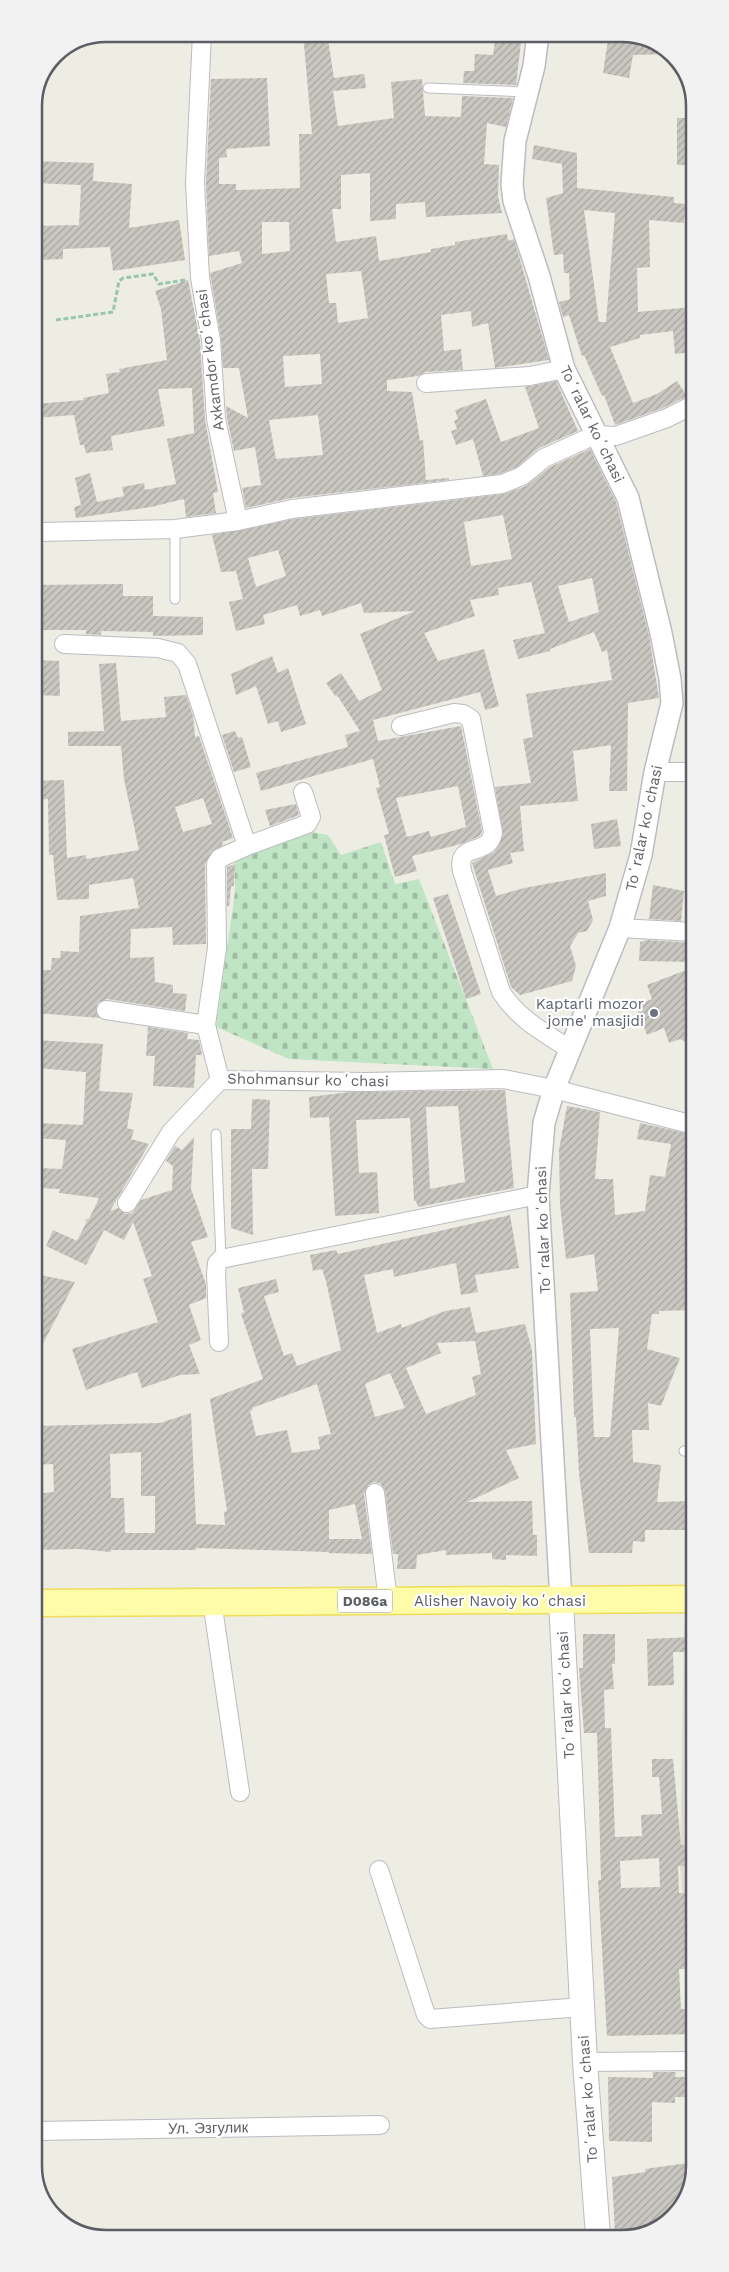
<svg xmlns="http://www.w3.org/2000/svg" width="729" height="2272" font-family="'Work Sans',sans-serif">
<defs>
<pattern id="cemetery-stones" width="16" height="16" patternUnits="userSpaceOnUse" patternTransform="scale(1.25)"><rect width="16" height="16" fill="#c0e5c5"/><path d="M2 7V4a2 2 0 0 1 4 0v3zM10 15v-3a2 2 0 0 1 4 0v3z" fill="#9fbda4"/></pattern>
<pattern id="building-hatch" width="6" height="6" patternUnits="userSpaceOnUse" patternTransform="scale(1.25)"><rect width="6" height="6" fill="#c9c7c0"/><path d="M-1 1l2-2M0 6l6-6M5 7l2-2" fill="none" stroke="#a6a5a0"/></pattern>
</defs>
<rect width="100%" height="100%" fill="#eeede3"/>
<path fill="#dedcd1" d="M684,1624H695V1939H686L680,1866Z"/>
<path fill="url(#cemetery-stones)" d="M305,831L328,835L341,855L381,842L395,884L419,879L493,1069L289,1059L216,1027L235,892V861Z"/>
<path fill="url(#building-hatch)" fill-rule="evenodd" d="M303,34H327L334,78L364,74L366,88L333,91L338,126L394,118L391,82L422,79L425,116L461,117L462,96L513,98L506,127L487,123L484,164L499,165L498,197L502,213L426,217L425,202L396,204V219L370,221V173L341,175V209H332L336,242L376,236L379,261L431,252V249L455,245V242L507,234L508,241L514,239L549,360L495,368L488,323L472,327L471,311L441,315L444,351L461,349L463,370L425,372L418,376L387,380V391L412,392L420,441L423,440L426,480L449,478V480L291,498L246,508L242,488L261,485L255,447L234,451L227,418L226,406L248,418L239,368H223L221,338L210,273L242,263L239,251L209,256L206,183L211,79L267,78L270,146L226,149L227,157L219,158V184H236V190L300,188L299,134H312ZM262,222H289L290,251L262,254ZM361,271L368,318L338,323L336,303H329L326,274ZM320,354L322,384L285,387L283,356ZM318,415L323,455L276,459L269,420Z
M496,34H522L516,85L463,83L464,71H474L475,54L493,55Z
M609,34H627L672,54L633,55L629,78L603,73Z
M677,118H693V165H677Z
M534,145L577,153V188L674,197V203L686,204L684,223L649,220L650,267L637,268L638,312L693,307V352L675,354L673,331L640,335V338L610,347L633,403L657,394L677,381L687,396L663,408L615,425L604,395L602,396L584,355L582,356L569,315L563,317L559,302L570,299L569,273H564L563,254L554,255L546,198L563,193L562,164L532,159ZM584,210L615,213L606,322H599Z
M34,161L94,163L93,181L132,184L129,228L179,220L185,260L113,271L110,247L63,249V259L34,260V226L79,225L81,185L34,183Z
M188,280L200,341L205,420L218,492L213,493L216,513L186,517L184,499L151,507L76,518L74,507L81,505L75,478L90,473L97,502L124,496L122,487L144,483L145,490L176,484L167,439L194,433L192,388L158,389L165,426L111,436L113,450L86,453L84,445H80L74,415L34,418V404L84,400L83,398L109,393L106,374L120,372L119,369L167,360L161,309L155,291Z
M556,381L578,431L539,448L517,467L499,474L483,476L473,439L456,445L451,431L457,429L454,421L458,419L455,410L486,399L501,442L539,428L525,387Z
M590,449L616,502L649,636L659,698L628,703L627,791H609L611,745L573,751L578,801L520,806L524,851L510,853L513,863L488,870L496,896L524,888L606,873V896L588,901L593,920L587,931L578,933L570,946L576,966L572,981L520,995L511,987L472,863L494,852L503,835L495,787L531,783L523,739L533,737L526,694L612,680L607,650L602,652L594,632L550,649V651L518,659L513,640L545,633L531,582L498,588L499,595L470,600L475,616L424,633L438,661L484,649L499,706L485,710L480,692L373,720L378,741L461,726L482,831L480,836L461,844L412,856L417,871L395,877L384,835L389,834L376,788L380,787L373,759L261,791L256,773L348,747L345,735L360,731L337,695L336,697L326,683L341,673L359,701L382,690L360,634L415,611L364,613L361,603L322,616L320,610L300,616L297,605L263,615L265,624L236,631L229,602L243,599L236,571L221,572L212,535L294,519L504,494L526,486L550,467ZM503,515L512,559L471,566L464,522ZM278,550L286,576L256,587L248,558ZM592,578L599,612L569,622L558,586ZM458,786L466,827L431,837L429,831L407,837L396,798Z
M123,584V596H153V616L203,617V635L153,636V632L101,631V635L86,634V630H34V585Z
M272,656L278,673L288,668L306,724L281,732L278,721L268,724L256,686L236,695L231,674Z
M34,660L59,661L60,696L35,695Z
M116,663L121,721L166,717L164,697L186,695L193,716L195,737L199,736L233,838L222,842L223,845L212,852L205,864L206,944L173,945L172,927L131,929L130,958L154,957L155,982L173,985V993L187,994L185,1011L107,999L98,1003L96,1008L100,1018L35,1013V970H51L52,958H60L61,951L79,952L80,916L139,908L133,878L89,885V899L57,900L53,855H49L48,799L35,800V781L64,780L67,858L86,855V859L139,850L124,779L121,746H68V732L104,731L99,664ZM203,798L212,824L183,832L175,807Z
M235,731L238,738L242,737L251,767L234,772L222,735Z
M296,804L299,815L270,826L265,810Z
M617,819L621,846L594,849L591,824Z
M235,864L234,886H231L229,906H227V867Z
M653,885L684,891L681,921L649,919Z
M448,894L481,994L466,999L433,898Z
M647,940L694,943V962L639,961L640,942Z
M694,967V1039L686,1042L680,1039L669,1043L664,1028L647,1035L636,1006L652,999L647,985Z
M148,1027L188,1033L187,1039L199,1040L202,1055H196L194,1088L153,1086L155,1056H146Z
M35,1040L103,1044L99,1091L133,1093L127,1128L134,1130L131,1139L149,1144L110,1211L118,1208L126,1214L132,1213L141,1200L172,1190L173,1166L166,1161L175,1146L182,1150L194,1137L191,1189L208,1237L191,1242L206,1284V1298L189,1305L201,1340L189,1345L200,1374L180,1375L142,1388L137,1372L86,1390L72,1349L158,1322L143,1279L152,1276L133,1222L124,1240L104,1230L86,1265L46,1246L53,1230L77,1241L87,1221L84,1220L89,1219L99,1198L59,1193L60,1189L35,1188V1168L62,1169L66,1140L35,1138V1123L83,1125L86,1072L35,1068Z
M505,1090L514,1188L418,1207L416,1201H414L410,1118L356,1120L359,1173L377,1172L379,1213L335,1216L329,1117L310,1118L309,1097L350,1092ZM458,1106L465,1182L430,1189L426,1107Z
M252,1099L270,1100L268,1169H252L253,1235L231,1228V1129H251Z
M567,1106L600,1112L595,1179H613L615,1215L645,1211L650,1175L665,1177L671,1144L637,1139L640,1123L694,1135V1310L659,1311V1314H652L647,1349L680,1358L661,1406L648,1403L649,1430H632L633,1462L661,1465L657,1502L694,1501V1530H645V1542L633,1541L632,1553H589L579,1474L576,1417H574L570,1293L598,1291L594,1254L566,1259L560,1204L559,1150ZM619,1328L610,1437H594L590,1329Z
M510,1215L519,1268L475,1275L478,1292L461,1295L456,1263L394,1277L393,1269L364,1275L377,1333L401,1324L402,1328L445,1311L470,1307L476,1333L525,1324L532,1351L536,1444L506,1450L519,1478L467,1502L532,1501L533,1535H537V1556L506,1555V1560L492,1559V1553L446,1555V1550L417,1555L416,1569H397L398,1554H393L385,1491L380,1483L374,1482L368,1485L364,1494L372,1554L329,1553V1549V1552L196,1548V1550H111V1552L79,1549L35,1550V1494L54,1492L53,1464L35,1465V1426L160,1423L191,1413L196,1524L225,1525L224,1512L227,1511L210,1399L263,1379L241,1314L244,1312L238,1288L276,1279L279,1292L264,1296L284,1356L292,1353L297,1366L341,1350L326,1281L322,1269L313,1271L310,1255L336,1250L338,1254ZM475,1341L481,1374L472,1377L476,1395L426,1414L406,1368L441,1353L437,1343ZM390,1373L405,1408L375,1417L365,1384ZM317,1384L331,1434L318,1437L320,1449L292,1453L287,1430L256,1436L250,1411L253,1410L252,1408ZM141,1452V1496H155V1533H125L124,1498H111L110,1454ZM355,1504L362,1539H329V1510Z
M35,1274L75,1282L35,1359Z
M583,1634H615V1664H612L614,1689L604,1690L605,1728H611L615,1837L642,1836L641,1815L662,1814L659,1777H652V1759H673L681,1845H695V1865L678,1866L679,1893H695V1969H679L681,2009H695V2034L607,2036L598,1880H601L597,1733H584L579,1668H583ZM659,1858L660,1887L621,1888L620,1861Z
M695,1637V1652H673L674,1685L648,1686L647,1639Z
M653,2072H676L675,2077H687L686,2097H675V2103L652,2102V2142L609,2141L608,2077L653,2078Z
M695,2162L680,2210L641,2236L615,2235L612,2177L645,2172V2169Z"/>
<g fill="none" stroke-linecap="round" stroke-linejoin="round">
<g stroke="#bbbcc2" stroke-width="11">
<path id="service" d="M428,88L528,92
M175,529V599
M216,1134L221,1259
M684,1451L694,1452"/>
</g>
<g stroke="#bbbcc2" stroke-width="20">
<path id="minor" d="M202,34L195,183L200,278L211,340L216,419L238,521L292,509L502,484L522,476L544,458L595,435L616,436L667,418L693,405
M426,383L530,376L564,369
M39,532L175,529L238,521
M64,644L158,648L178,653L187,664L247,846L220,858L216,864L217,948L206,1025L220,1080L366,1082L503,1079L554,1089L694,1125
M401,726L454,713L463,714L471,719L493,832C490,858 456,840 462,871L501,992C518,1019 545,1033 571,1050
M655,772H694
M247,846L307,824L311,817L303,792
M620,928L694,932
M106,1010L206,1025
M127,1203L171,1132L220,1080
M219,1342L216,1274L217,1263L221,1259L538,1195
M375,1493L388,1601
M212,1601L240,1792
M379,1870L426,2015L430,2019L582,2007
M585,2062L695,2061
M36,2131L380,2125"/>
</g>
<g stroke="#bbbcc2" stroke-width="24">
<path id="tertiary" d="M538,34L534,66L515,141L512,184L514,201L539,276L564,369L628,498L661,633L670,679L672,703L655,772L641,855L620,928L554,1089L544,1123L538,1195L561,1601"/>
</g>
<g stroke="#b9bbc1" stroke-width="26">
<path id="secondary" d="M561,1601L585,2062L598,2236"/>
</g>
<g stroke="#efdc5b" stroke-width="29">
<path id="primary" d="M36,1603L695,1599"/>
</g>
<path stroke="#99c6ac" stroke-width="3" stroke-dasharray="5 2.5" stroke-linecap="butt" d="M56,320L113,312L119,281L123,278L153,274L159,284L185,280"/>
<use href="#service" stroke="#fff" stroke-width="9"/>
<use href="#minor" stroke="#fff" stroke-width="18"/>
<use href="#tertiary" stroke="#fff" stroke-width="21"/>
<use href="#secondary" stroke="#fff" stroke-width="24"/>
<use href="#primary" stroke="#fefca8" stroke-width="26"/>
</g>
<circle fill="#6b7280" stroke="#fff" stroke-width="2" cx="654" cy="1013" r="5"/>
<g text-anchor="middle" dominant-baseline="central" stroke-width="4.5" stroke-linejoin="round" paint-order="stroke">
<rect fill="#fff" stroke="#8c8e92" stroke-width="1" x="337.5" y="1589.5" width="55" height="23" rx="4"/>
<g font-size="14" font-weight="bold" fill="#5b5e64">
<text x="365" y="1601">D086a</text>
</g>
<g font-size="15" fill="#5b5e64" stroke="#fff">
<text transform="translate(210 360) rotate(-97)">Axkamdor koʻchasi</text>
<text transform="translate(592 424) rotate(64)">Toʻralar koʻchasi</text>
<text transform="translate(644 828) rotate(-78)">Toʻralar koʻchasi</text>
<text transform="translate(308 1080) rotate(1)">Shohmansur koʻchasi</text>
<text transform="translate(543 1230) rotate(-92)">Toʻralar koʻchasi</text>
<text x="500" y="1601">Alisher Navoiy koʻchasi</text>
<text transform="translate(566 1695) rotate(-93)">Toʻralar koʻchasi</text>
<text transform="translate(588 2099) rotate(-94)">Toʻralar koʻchasi</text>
<text transform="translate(208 2128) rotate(-1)">Ул. Эзгулик</text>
</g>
<g font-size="15" fill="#5b616d" stroke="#fff" text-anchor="end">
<text x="644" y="1004">Kaptarli mozor<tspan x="644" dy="17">jome' masjidi</tspan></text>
</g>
</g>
<path d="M0 0H729V2272H0ZM106 42H622A64 64 0 0 1 686 106V2166A64 64 0 0 1 622 2230H106A64 64 0 0 1 42 2166V106A64 64 0 0 1 106 42Z" fill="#f2f2f3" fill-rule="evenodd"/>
<path fill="none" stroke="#5b5e64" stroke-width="2.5" d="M106 42H622A64 64 0 0 1 686 106V2166A64 64 0 0 1 622 2230H106A64 64 0 0 1 42 2166V106A64 64 0 0 1 106 42Z"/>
</svg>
